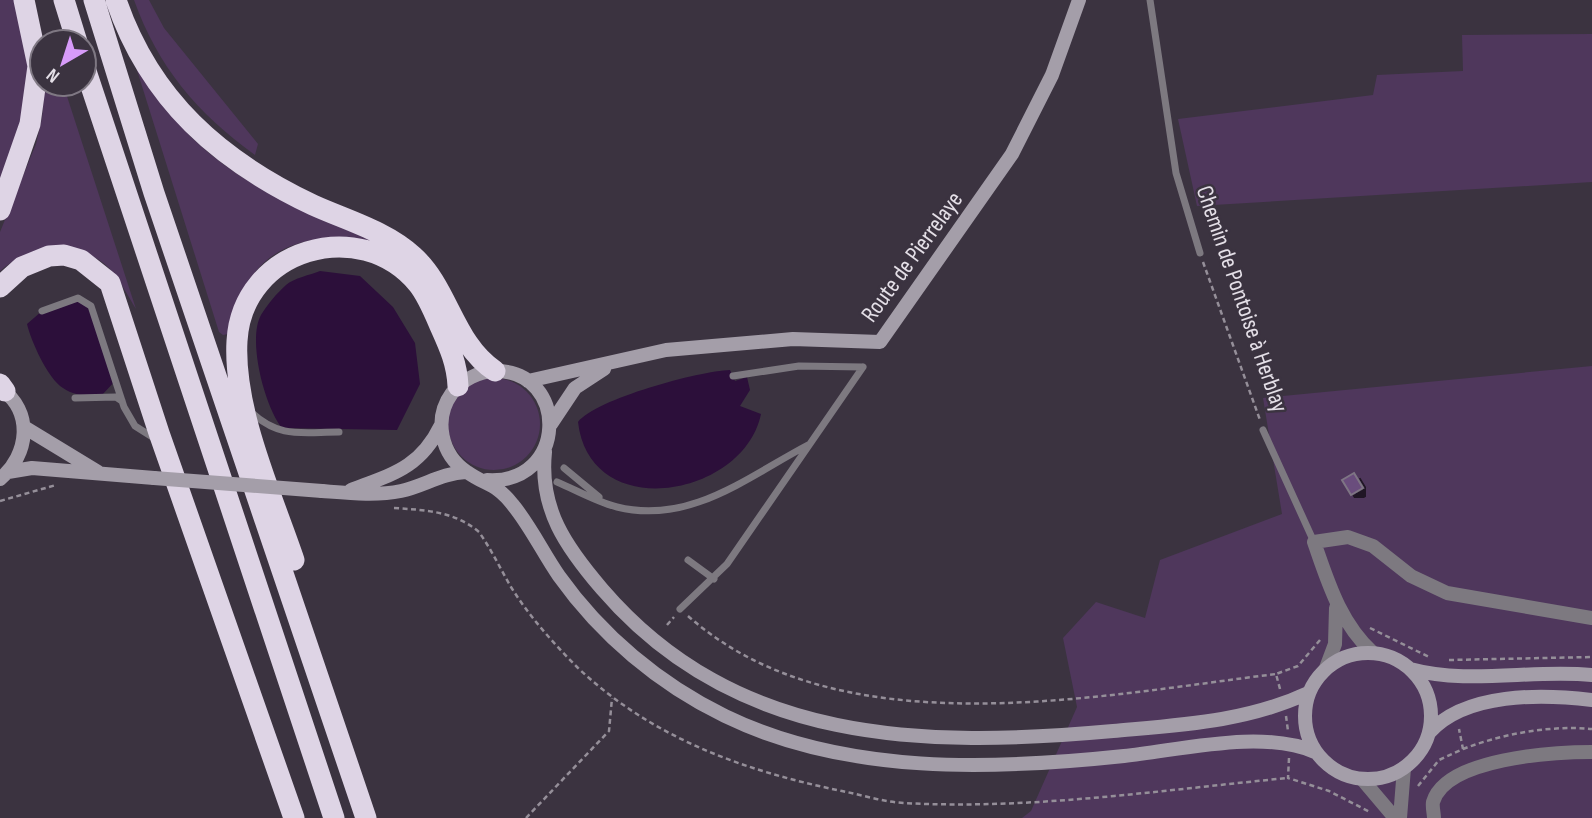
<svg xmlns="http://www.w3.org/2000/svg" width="1592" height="818" font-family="'Sofia Sans Condensed',sans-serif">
<defs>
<filter id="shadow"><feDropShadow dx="6" dy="6" stdDeviation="0" flood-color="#0009"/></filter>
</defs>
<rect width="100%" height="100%" fill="#3b3340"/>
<path fill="#4f375c" d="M0,0H24L38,66L0,210Z
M134,0H149L164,28L258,144L255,155C197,113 158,67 134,0Z
M1592,34V182L1197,206L1178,119L1373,95L1377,75L1463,71L1462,35Z
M136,67C156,94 175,124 201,146C252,192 317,216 379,244C334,231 273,237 248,283C240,299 235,317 228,334L223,335L219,332Z
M45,84H63L136,309C128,296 120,280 109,268C79,239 29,245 0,271V232L36,144L42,118Z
M1592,366V818H1022L1031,811L1077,707L1063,638L1096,602L1145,618L1160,560L1282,514L1263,398Z
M448 424a46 46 0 1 1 92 0a46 46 0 1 1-92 0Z"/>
<path fill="#2c0f3a" d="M320,271L360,276L393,307L415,343L420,384L397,430L282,428C265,407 247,340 261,315C267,305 277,293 286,285C294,278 310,275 320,271Z
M78,298L86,300L116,380L102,395C89,396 74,396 63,388C48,379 31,341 27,324L42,311Z
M730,370L735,381L747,377L750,390L740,406L761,414C744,497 590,525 578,422C596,399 699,371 730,370Z"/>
<path fill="#6b4d7d" stroke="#7e7584" stroke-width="2" filter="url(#shadow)" d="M1354,473L1363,488L1351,495L1342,480Z"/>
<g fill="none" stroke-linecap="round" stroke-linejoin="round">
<path stroke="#958f99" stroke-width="2.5" stroke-dasharray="5 3.5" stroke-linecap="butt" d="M1203,262L1260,420
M0,501L56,485
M394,508C425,510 454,511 479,532C491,549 500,568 511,587C529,616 553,643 578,668C652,738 744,771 842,791C862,795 883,802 904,803C1032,810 1161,790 1288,778
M688,616C839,750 1095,696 1276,674
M667,625L674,617
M1370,628L1429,657
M1449,660L1592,657
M1280,689L1276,674L1298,666L1320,640
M1286,716L1288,731
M1463,749C1502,734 1550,725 1592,729
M1289,758L1288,778L1329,791L1370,812
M1418,786L1439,760L1463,749L1459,729
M526,818L609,731L612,698"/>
<path stroke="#7d7980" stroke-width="7" d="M1150,0L1176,173L1200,253
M42,311L78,298L91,306L124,407L135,426L154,438
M733,376L799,366L863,367
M75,398L116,397L122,401
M251,412C279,439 303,432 339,432
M1263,430L1314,542
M564,468L599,497
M557,482C576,490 597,502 617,507C690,525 747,477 808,445
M688,560L714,579
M680,609L727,564L863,367"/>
<path stroke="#7d7980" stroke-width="14" d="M1373,653C1340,623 1328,582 1314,542L1348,537L1373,546L1411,576L1447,593L1592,618
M1326,668L1335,644L1336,608
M1362,779L1395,818
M1400,818L1404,768
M1434,818C1434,814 1432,806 1433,802C1446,758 1554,752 1592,752"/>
<path stroke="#a49ea9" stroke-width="14" d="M528,381L666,350L793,339L880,342L1012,154L1052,75L1079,0
M0,388C34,411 29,455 0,479
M551,424L575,388L604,369
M24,427L98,472
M545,452C539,509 566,547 602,589C736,745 923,748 1113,731C1180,725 1246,722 1308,693
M8,472L32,468L154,478
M487,480C568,485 569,371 496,371C479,371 462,380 452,393C433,419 441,455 467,472C487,486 496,483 513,505C531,527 543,553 559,576C601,635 659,684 725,716C847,775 992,770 1124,756C1181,750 1262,729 1315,752
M351,490C393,474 420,468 441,425
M322,491C348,493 376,496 401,491C424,486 442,473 466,472
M1305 716a63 63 0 1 1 126 0a63 63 0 1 1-126 0Z
M1410,669C1469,685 1531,669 1592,675
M1429,733C1465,692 1542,694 1592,700"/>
<path stroke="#ded4e5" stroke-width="21" d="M64,0L77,42
M94,0L154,193L366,818
M116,0C150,100 220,161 313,205C346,220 386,231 413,256C449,288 453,343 495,371
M84,65L334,818
M0,210L30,124L38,66L24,0
M0,287L22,267L49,256L64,255L81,260L110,283L159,433L294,818
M0,384L5,391
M294,560C272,495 233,410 237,341C242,249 360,214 418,284C427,295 434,312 440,326C449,346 457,363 458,386"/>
<path stroke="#a49ea9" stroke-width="14" d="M154,478L322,491"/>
</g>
<g text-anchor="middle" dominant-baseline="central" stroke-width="5" stroke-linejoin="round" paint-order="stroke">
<g font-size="24" fill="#e4dfe7" stroke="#3b3340">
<text transform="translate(912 257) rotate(-54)">Route de Pierrelaye</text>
<text transform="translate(1242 299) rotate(71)">Chemin de Pontoise à Herblay</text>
</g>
</g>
<g transform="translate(63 63) rotate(219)"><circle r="33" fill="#3b3340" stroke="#7f7883" stroke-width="2"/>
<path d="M0-5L12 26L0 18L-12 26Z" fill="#d79bf9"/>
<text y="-10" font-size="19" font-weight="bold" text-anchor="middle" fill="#e4dfe7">N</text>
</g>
</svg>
